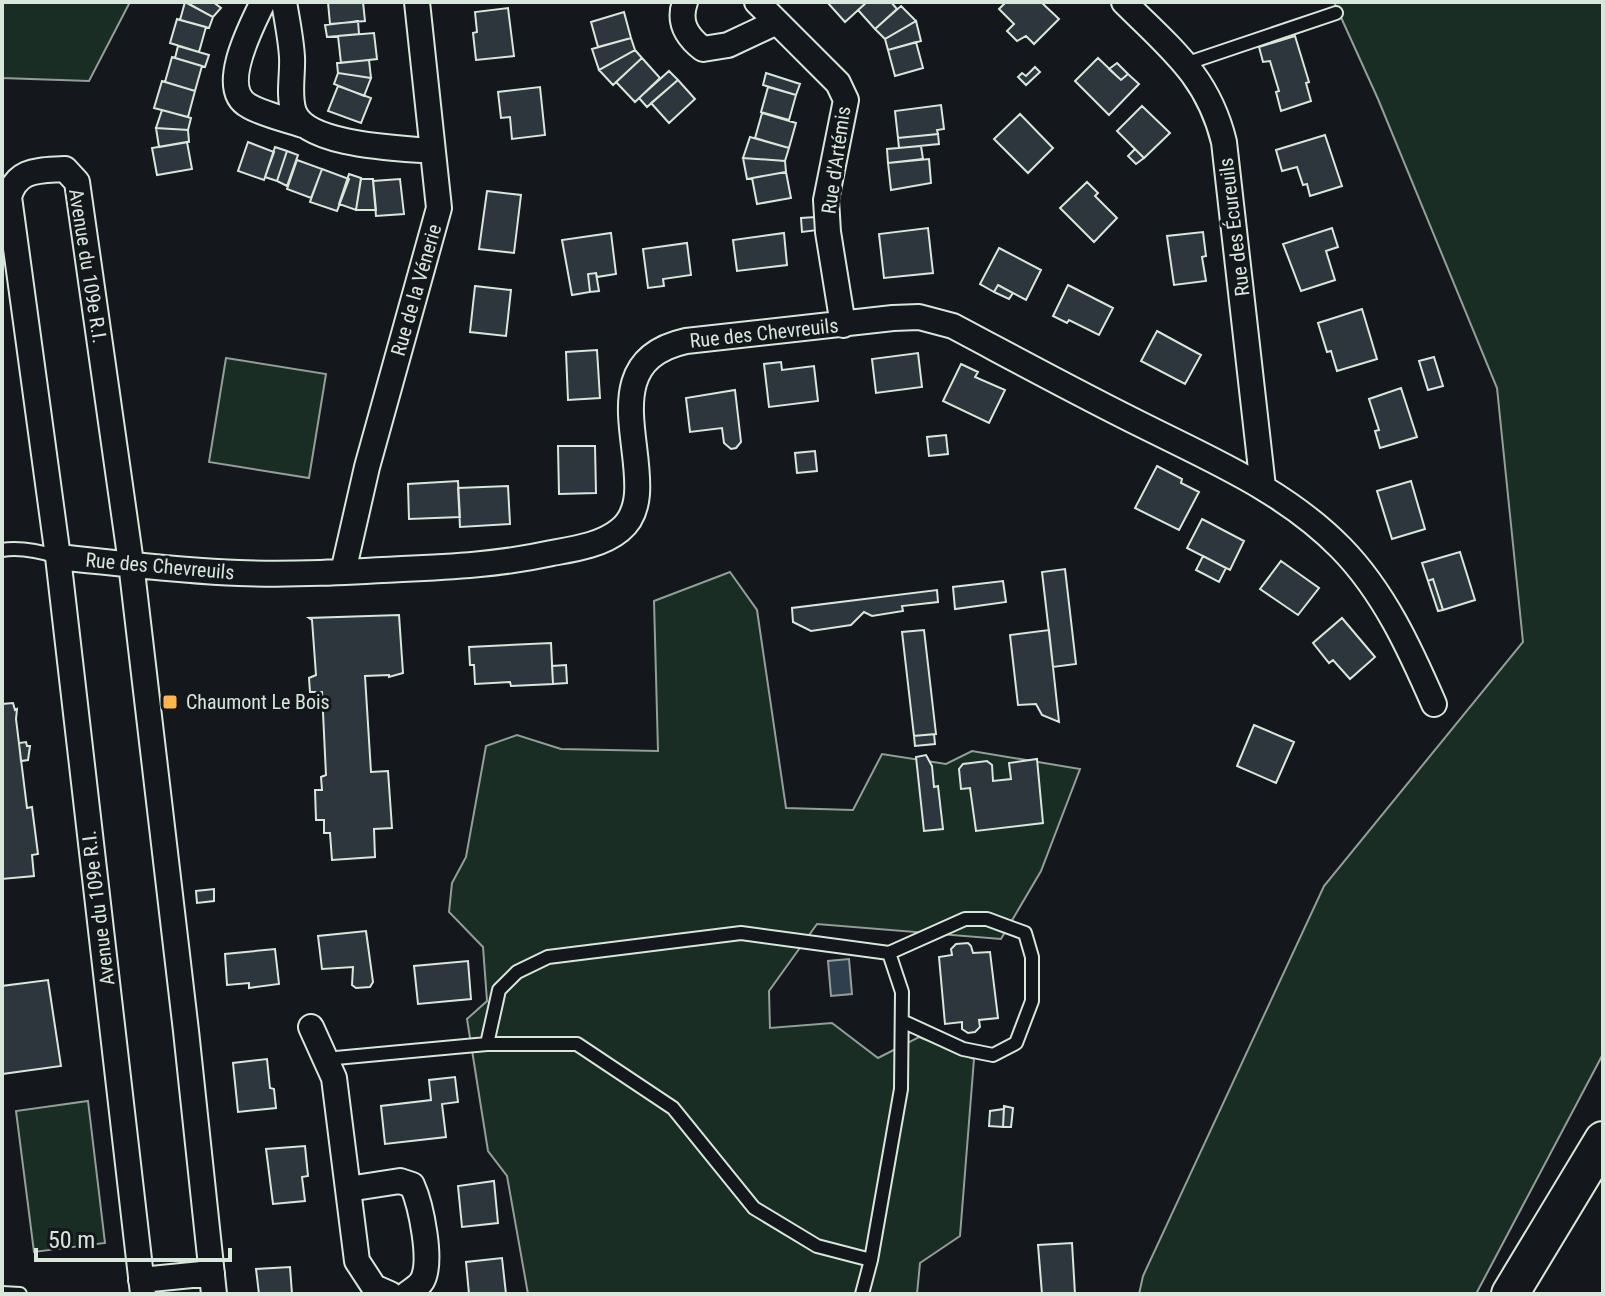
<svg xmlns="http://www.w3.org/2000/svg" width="1605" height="1296" font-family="'Roboto Condensed',sans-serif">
<rect width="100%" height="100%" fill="#14181c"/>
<path fill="#1a2d24" stroke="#939e99" stroke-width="2" d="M2,2H130L89,81L2,78Z
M1334,2H1603V1054L1476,1294H1139L1143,1276L1324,886L1523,642L1497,388L1378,99Z
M226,358L326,374L309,478L209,462Z
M730,572L757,610L786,808L853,810L882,754L946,764L972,751L1080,769L1041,871L1001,939L817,924L769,991L770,1028L832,1023L878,1058L919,1037L974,1059L960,1236L920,1263L917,1294H528L507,1176L488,1151L467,1019L487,1001L483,947L449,912L452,883L466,857L486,746L517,735L561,749L658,751L654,601Z
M88,1101L105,1243L34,1252L16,1111Z"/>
<path fill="#2f3f4d" stroke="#939e99" stroke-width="2" d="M849,959L852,994L831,996L828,961Z"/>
<path fill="#2c363c" stroke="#d8e6dc" stroke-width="2" d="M185,2L213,17L209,28L180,20Z
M186,2H213L221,8L213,17Z
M328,2H363L365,21L330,24Z
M827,2H867L845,22Z
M867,2H891L897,9L875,29L858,10Z
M1006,2H1041L1059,19L1034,44L1026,36L1017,41L1007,31L1014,24L999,9Z
M901,6L916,21L885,39L875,29Z
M508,8L514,56L476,60L473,33L477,32L475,12Z
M624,12L631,38L598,47L591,22Z
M177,19L206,27L199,52L170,43Z
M358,21L359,34L327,37L325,25Z
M916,21L921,41L888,50L885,39Z
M374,33L377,59L341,63L338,36Z
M1295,36L1309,82L1306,83L1311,101L1281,111L1276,92L1279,91L1270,61L1263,62L1259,47Z
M631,38L635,50L599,70L592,49Z
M916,42L923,68L895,76L888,50Z
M178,46L209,55L205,67L175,58Z
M635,50L642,58L613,85L599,70Z
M172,57L202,66L195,91L165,82Z
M642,58L660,78L635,102L616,82Z
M1098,58L1121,80L1128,74L1139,84L1109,115L1075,81Z
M369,60L371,78L338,73L337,63Z
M1117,63L1128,74L1121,80L1109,69Z
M1035,67L1040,72L1026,85L1018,77L1022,73L1026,76Z
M669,71L678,80L647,107L639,98Z
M338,73L371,78L364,96L334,84Z
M766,73L800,84L796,95L763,85Z
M678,80L695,99L669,123L651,103Z
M162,81L195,91L188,117L154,108Z
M338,86L371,98L361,123L328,111Z
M540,87L545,135L512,139L510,117L501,118L498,92Z
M768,87L796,95L789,120L761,112Z
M941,105L944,129L937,130L938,134L898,138L895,111Z
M1142,106L1170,133L1144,158L1117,131Z
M162,110L191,118L188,130L156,128Z
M762,113L796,123L789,148L755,138Z
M1020,114L1053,148L1028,173L994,139Z
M156,128L188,130L189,142L159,147Z
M938,134L939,144L899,148L898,138Z
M1325,135L1342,186L1310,196L1307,184L1303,185L1297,167L1282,171L1276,150Z
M750,137L789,148L785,161L743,158Z
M187,142L192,169L157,175L152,148Z
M248,142L274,152L264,180L238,171Z
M921,146L923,159L888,163L887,149Z
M275,147L287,151L277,181L265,177Z
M1135,149L1144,158L1136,164L1128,156Z
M287,151L298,155L287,186L277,181Z
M743,158L785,161L786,172L747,179Z
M929,159L931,183L891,190L888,163Z
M297,160L322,169L311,198L287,189Z
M322,169L349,179L337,211L310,202Z
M786,172L791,198L757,204L752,178Z
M349,174L361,178L356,210L339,204Z
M361,179H373L376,210H356Z
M400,179L404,214L376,216L373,181Z
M1087,182L1098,193L1095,196L1117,218L1094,242L1060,208Z
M487,191L521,195L514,253L479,249Z
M816,217L818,230L802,232L801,218Z
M928,228L933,273L884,278L879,234Z
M1332,228L1338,247L1326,251L1335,280L1301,291L1283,244Z
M1203,232L1206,256L1202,257L1206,281L1174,285L1167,236Z
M611,233L616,274L597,277L596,273L588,274L590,292L572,295L562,240Z
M784,233L787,265L737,271L733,240Z
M687,243L691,275L663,279L664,286L648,288L643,249Z
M999,248L1041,270L1026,300L998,285L994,292L980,284Z
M596,273L599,291L590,292L588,274Z
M998,285L1013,293L1009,299L994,292Z
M1068,285L1113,308L1099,335L1069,320L1067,323L1053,316Z
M475,286L511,290L506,336L470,332Z
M1362,309L1377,359L1337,371L1331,351L1327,352L1318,323Z
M1157,331L1201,355L1185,384L1141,361Z
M597,350L600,398L568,400L566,352Z
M918,353L922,387L876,393L872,359Z
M1434,357L1443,386L1428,390L1419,361Z
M781,362L782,370L814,366L818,401L769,407L764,364Z
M961,364L978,372L975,377L1005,390L989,423L943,401Z
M1401,388L1417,437L1380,448L1375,431L1379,430L1369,399Z
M735,390L741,442L736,448L731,449L724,443L722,428L690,432L686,398Z
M946,435L948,454L929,456L927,437Z
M558,446H595L596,493L559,494Z
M815,451L817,471L797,473L795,453Z
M1157,466L1182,479L1181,483L1199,492L1179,530L1135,508Z
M458,481L460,517L409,519L408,484Z
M1411,481L1425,529L1392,539L1377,491Z
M508,486L510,524L460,527L458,488Z
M1202,519L1244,541L1230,570L1187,548Z
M1460,552L1475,600L1443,610L1433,579L1428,581L1422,563Z
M1203,556L1226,568L1219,582L1196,570Z
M1281,561L1319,588L1298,615L1260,589Z
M1065,569L1076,664L1053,667L1042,572Z
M1433,579L1443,610L1438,611L1428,581Z
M1003,581L1006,602L955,609L953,587Z
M937,590L938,602L902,606L903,611L872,616L864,612L851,625L811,631L793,622L792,608Z
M399,615L403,673L389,677V675L365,676L371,772L388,771L392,828L374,829L375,857L332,860L330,833H324V820H316L315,790H322L321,777L326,775L322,692H310L309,678L316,675L312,620L309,618Z
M1342,618L1375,657L1350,679L1333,660L1329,663L1313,643Z
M924,630L936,734L914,736L902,632Z
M1049,630L1053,667L1059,722L1042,715L1036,704L1018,705L1010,635Z
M551,643L553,684L511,686L510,682L475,684L474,665H470L469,647Z
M566,665L567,683L553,684L552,666Z
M13,703L15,710L17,709L16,719L27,808L32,807L38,854L32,855L34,876L2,879V704Z
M1254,725L1294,742L1276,783L1237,766Z
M934,734L935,744L915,746L914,736Z
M26,742L27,746H30L28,760L21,761L19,743Z
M926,755L932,766L934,787L938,786L943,829L924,831L916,757Z
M1037,759L1043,823L976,831L970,788L961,789L959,769L963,764L987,761L992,765L993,781L1011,779L1009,763Z
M214,889V901L197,903L196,891Z
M366,931L373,982L370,987L356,988L352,985L353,967L322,969L318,936Z
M968,943L971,946L973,953L990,952L998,1018L979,1020L980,1027L975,1032L968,1033L962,1029V1022L945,1024L939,957L952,955L951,949L956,944Z
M275,949L279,984L249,988V983L227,985L225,954Z
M468,961L471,999L418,1004L414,966Z
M48,980L61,1066L2,1074V986Z
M267,1059L270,1088L274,1089L276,1108L238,1112L233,1063Z
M455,1077L458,1102L442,1104L446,1137L385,1144L381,1106L431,1100L429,1080Z
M1004,1106L1013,1108L1011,1127H1003Z
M1004,1109L1003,1127L989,1126L990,1111Z
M305,1146L308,1176L302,1177L305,1201L273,1204L266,1149Z
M494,1181L498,1223L462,1227L458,1186Z
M1072,1243L1075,1294H1042L1038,1245Z
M502,1258L506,1294H469L466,1262Z
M290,1267L292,1294H259L256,1269Z"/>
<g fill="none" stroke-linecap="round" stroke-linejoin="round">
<g stroke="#d8e6dc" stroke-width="16">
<path id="service" d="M1185,64L1336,13
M2,550C21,547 39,551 58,557
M889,953L965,919H987L1025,933L1032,957V1001L1016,1043L993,1055L963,1049L902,1021
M325,1059L487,1044
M2,1293L20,1294
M862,1294L871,1260L901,1089L902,992L889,953L741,933L548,957L517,972L499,990L487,1044H577L673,1108L754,1208L817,1246L871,1260"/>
</g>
<g stroke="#d8e6dc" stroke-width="28">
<path id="minor" d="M263,2C252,25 217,89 249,106C265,115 285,119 303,125
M284,2C287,20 291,39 292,57C293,74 288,96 294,112C307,146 400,148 432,151
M685,2C678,22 686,36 703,49L728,45L777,22
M757,2L838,83L846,100L826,200L828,232L843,325
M1124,2C1170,48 1208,76 1224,142L1263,487
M58,557C118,563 179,571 239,573C293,575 348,572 402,569C452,567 502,564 552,553C574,549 602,545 620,530C673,488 577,365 686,341L893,318L919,317L953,326C1017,360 1081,395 1146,427C1216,462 1286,492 1341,548C1384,592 1410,649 1434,704
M343,572L367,467L439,208L417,2
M311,1027L334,1078L357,1261L374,1287L390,1294
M348,1189L400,1181L412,1185C421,1205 433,1262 422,1281C419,1286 411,1291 407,1294
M141,1280L212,1273
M143,1294L58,557L9,197C17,168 39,171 65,169L77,182L131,563L186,1031L214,1294"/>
</g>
<g stroke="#d8e6dc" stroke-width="40">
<path id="primary" d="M1510,1294L1603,1140"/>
</g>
<use href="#service" stroke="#14181c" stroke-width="12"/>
<use href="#minor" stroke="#14181c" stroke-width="24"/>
<use href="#primary" stroke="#14181c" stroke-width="36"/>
</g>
<rect fill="#ffb74d" stroke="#14181c" stroke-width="3" x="162" y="694" width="16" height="16" rx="4"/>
<g text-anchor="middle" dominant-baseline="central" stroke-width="6" stroke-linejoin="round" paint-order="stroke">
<g font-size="20" fill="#d8e6dc" stroke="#14181c">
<text transform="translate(836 160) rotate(-82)">Rue d'Artémis</text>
<text transform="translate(1234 227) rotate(-97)">Rue des Écureuils</text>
<text transform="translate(88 266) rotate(81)">Avenue du 109e R.I.</text>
<text transform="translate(416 290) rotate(-74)">Rue de la Vénerie</text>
<text transform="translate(764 333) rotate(-6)">Rue des Chevreuils</text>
<text transform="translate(160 566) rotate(5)">Rue des Chevreuils</text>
<text transform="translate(98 908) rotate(-97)">Avenue du 109e R.I.</text>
</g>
<g font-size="20" fill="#d8e6dc" stroke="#14181c" text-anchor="start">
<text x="186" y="702">Chaumont Le Bois</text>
</g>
</g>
<rect width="1605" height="1296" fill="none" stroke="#d8e6dc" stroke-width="8"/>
<path d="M36 1248v12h194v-12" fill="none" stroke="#d8e6dc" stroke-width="4"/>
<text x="48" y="1248" font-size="24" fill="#d8e6dc" stroke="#14181c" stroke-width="6" paint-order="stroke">50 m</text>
</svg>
